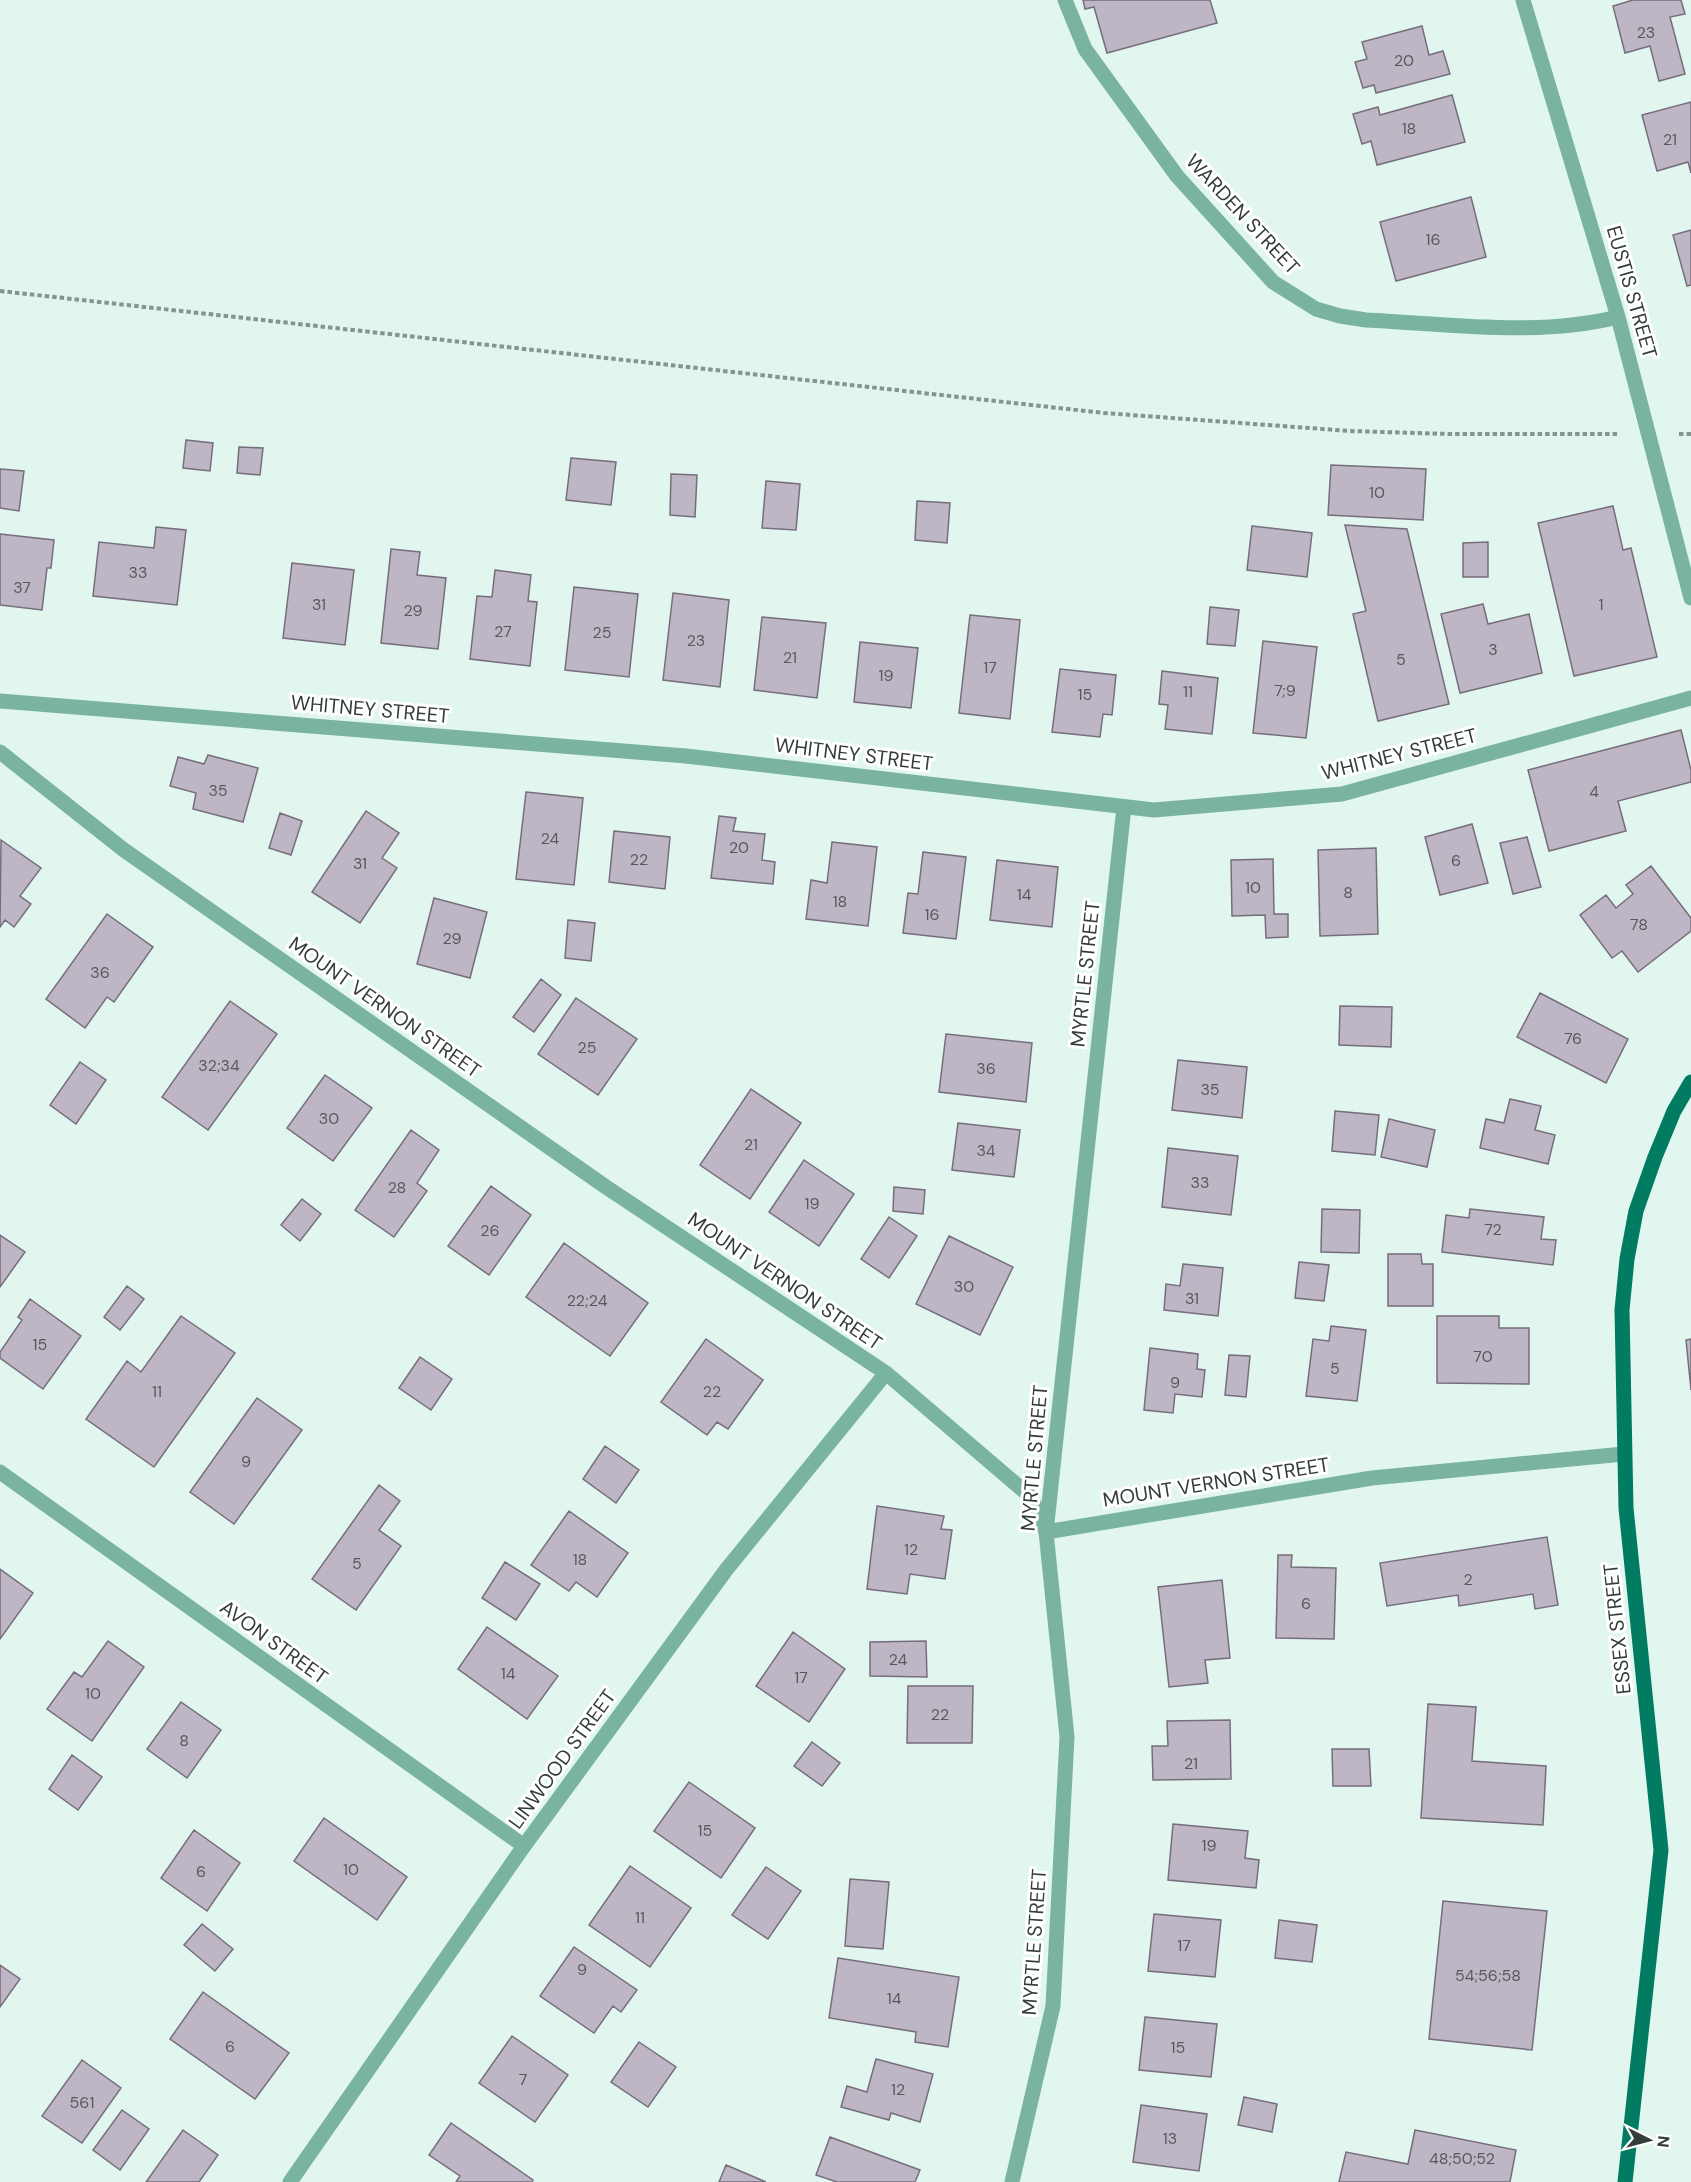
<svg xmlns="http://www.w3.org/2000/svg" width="1691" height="2182" font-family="'DM Sans',sans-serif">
<rect width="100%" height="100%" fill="#e1f6ee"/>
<path fill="#beb6c5" stroke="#766e7c" stroke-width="1.5" d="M1083,0H1210L1217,23L1107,53L1094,7L1085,9Z
M1633,0H1681L1685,14L1670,17L1685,74L1659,81L1650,46L1625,53L1613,6Z
M1422,26L1429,55L1443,51L1450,74L1376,93L1374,85L1363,88L1355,62L1367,59L1362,42Z
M1452,95L1465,142L1377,165L1371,141L1362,144L1353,114L1378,107L1380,115Z
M1691,102V173L1688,162L1657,171L1642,115Z
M1471,197L1486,257L1396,281L1380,222Z
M1691,230V285L1687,286L1673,235Z
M186,440L213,443L210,471L183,468Z
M239,447L263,448L260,475L237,473Z
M571,458L616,462L611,505L566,500Z
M1331,465L1426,469L1423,520L1328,515Z
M0,469L24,471L19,511L0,508Z
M671,474L697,475L695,517L670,515Z
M766,481L800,484L796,530L762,528Z
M917,501L950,503L947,543L915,540Z
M1613,506L1623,550L1631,548L1657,657L1574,676L1538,523Z
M1345,525L1407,529L1449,704L1378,721L1353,614L1366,611Z
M1252,526L1312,533L1307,577L1247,570Z
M156,527L186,530L177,605L93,596L99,542L154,548Z
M0,534L54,540L51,568H47L42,610L0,605Z
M1488,542V577H1463V543Z
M391,549L420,552L417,575L446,578L438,649L381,643Z
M292,563L354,570L345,645L283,638Z
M495,570L531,575L528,601L537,602L530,666L470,659L477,596L492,597Z
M574,587L638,594L629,677L565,670Z
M673,593L729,600L720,687L663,680Z
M1483,604L1488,624L1529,614L1542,673L1460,693L1441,614Z
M1210,607L1239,610L1235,646L1207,644Z
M970,615L1020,620L1010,719L959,713Z
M762,617L826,623L817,698L754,690Z
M1263,641L1317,647L1306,738L1253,733Z
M860,642L918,648L911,708L854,702Z
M1060,669L1116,675L1112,715L1103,714L1100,737L1052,732Z
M1162,671L1218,678L1212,734L1165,729L1168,705L1159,704Z
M1681,730L1691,770V782L1618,801L1626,831L1549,851L1528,770Z
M208,755L258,768L243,822L193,809L196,793L170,786L178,757L204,764Z
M526,792L583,798L574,885L516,879Z
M366,811L399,833L382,858L397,868L360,923L312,892Z
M280,813L302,821L291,855L269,848Z
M719,816L736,818L733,831L765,834L762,860L775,862L773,884L711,878Z
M1472,824L1488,883L1440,895L1425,837Z
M614,831L670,837L665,889L609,882Z
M1527,837L1541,887L1513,894L1500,843Z
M1,840L41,868L20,896L31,904L14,927L5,920L0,927Z
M832,842L877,847L868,926L806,919L811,880L827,883Z
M1376,848L1378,934L1320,936L1318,850Z
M923,852L966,857L956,939L903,933L908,893L918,894Z
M1273,859L1274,914H1288V937L1266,938L1265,915L1232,916L1231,860Z
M997,860L1058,867L1052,927L990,920Z
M1651,866L1691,918V931L1638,972L1622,951L1612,958L1580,915L1606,895L1616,908L1633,894L1626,885Z
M434,898L487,912L470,978L417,964Z
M107,914L153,947L114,1002L107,997L85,1028L46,999Z
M568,920L595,923L591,961L565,958Z
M541,979L561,995L534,1032L513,1017Z
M1540,993L1628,1039L1606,1083L1517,1037Z
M576,998L637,1039L598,1095L538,1054Z
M230,1001L277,1034L208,1130L162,1097Z
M1340,1006L1392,1007L1391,1047L1339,1045Z
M946,1034L1032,1043L1026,1102L939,1092Z
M1178,1060L1247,1067L1242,1118L1172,1110Z
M80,1062L106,1080L76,1124L50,1105Z
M325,1075L372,1108L333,1161L287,1128Z
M751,1089L801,1123L750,1199L700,1165Z
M1510,1099L1541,1106L1535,1130L1555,1135L1548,1164L1480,1148L1486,1119L1504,1123Z
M1335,1111L1379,1115L1375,1155L1332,1151Z
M1389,1119L1435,1130L1427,1167L1381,1157Z
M958,1123L1020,1130L1014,1177L952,1170Z
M411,1130L439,1150L417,1183L427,1191L394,1237L355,1210Z
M1168,1148L1238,1156L1231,1215L1162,1207Z
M804,1160L854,1194L819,1246L769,1212Z
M491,1186L531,1215L489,1275L448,1246Z
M894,1187L925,1190L923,1214L893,1211Z
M302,1199L321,1214L300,1241L281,1225Z
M1322,1209L1360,1210L1359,1253L1321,1252Z
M1470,1209L1544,1217L1541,1239L1556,1240L1553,1265L1442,1252L1446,1215L1469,1218Z
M889,1217L917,1236L889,1278L861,1259Z
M0,1235L25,1252L0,1287Z
M949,1236L1013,1267L980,1335L916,1304Z
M564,1243L648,1303L610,1356L526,1297Z
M1388,1254H1421L1422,1264H1433V1306H1388Z
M1299,1262L1329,1265L1324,1301L1295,1298Z
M1183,1264L1223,1268L1218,1316L1164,1310L1166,1284L1180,1286Z
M127,1286L144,1299L120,1330L104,1317Z
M30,1299L81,1336L43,1389L0,1358V1352L22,1320L18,1317Z
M181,1316L235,1353L154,1467L86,1419L127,1361L141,1372Z
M1437,1316H1499V1328H1529V1384L1437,1383Z
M1331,1326L1366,1330L1357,1401L1306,1396L1313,1339L1329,1341Z
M706,1339L763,1380L728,1429L717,1422L707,1435L661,1402Z
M1691,1339V1390L1686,1340Z
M1150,1348L1198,1354L1197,1369L1205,1370L1202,1397L1175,1394L1173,1413L1144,1410Z
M1229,1355L1250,1356L1246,1397L1225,1395Z
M420,1357L452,1379L431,1410L399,1388Z
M257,1398L302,1430L234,1524L190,1492Z
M605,1446L639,1470L616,1503L583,1479Z
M379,1485L400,1501L379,1530L401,1546L356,1610L312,1579Z
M877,1506L944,1516L941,1529L952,1530L945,1579L910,1574L907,1594L867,1589Z
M569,1511L628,1553L597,1597L576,1582L569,1591L531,1565Z
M1547,1537L1558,1605L1535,1609L1533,1594L1459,1606L1458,1595L1387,1606L1380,1563Z
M1278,1555H1292L1291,1567L1336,1568L1334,1639L1276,1638Z
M505,1562L540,1584L516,1620L482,1598Z
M0,1569L33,1593L0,1639Z
M1222,1580L1230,1658L1205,1660L1208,1683L1169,1687L1158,1587Z
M487,1627L558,1676L527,1719L458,1669Z
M793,1632L845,1669L809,1722L756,1686Z
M108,1641L144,1667L92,1741L47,1709L74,1672L82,1677Z
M926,1641L927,1677L870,1676V1642Z
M908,1686H973L972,1743H907Z
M181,1702L221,1730L187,1778L147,1749Z
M1428,1704L1476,1707L1472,1761L1546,1766L1543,1825L1421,1818Z
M1230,1720L1231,1779L1153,1780L1152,1746H1168L1167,1721Z
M812,1742L840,1763L822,1786L794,1766Z
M1332,1749H1369L1371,1786H1333Z
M72,1755L102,1777L78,1810L49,1789Z
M689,1782L755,1828L721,1878L654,1831Z
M324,1818L407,1877L377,1920L294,1861Z
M1173,1824L1248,1831L1245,1858L1259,1860L1256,1888L1168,1880Z
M194,1830L240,1863L207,1911L161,1878Z
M630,1866L691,1908L650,1967L589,1925Z
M766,1867L801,1891L768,1939L732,1915Z
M850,1879L889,1882L883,1949L845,1946Z
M1443,1901L1547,1911L1532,2050L1429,2039Z
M1154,1914L1221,1920L1215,1977L1148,1971Z
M1279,1920L1317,1925L1312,1962L1275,1958Z
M202,1924L233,1949L215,1971L184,1945Z
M574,1947L637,1990L621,2012L613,2006L594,2033L540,1996Z
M838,1958L959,1977L948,2047L915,2042L916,2032L829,2018Z
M0,1965L20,1979L0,2007Z
M203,1992L289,2053L255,2099L170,2039Z
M1145,2017L1217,2024L1211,2077L1139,2070Z
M512,2036L568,2075L535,2122L479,2083Z
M639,2042L676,2067L648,2107L611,2082Z
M876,2059L933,2074L920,2122L891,2113L889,2120L841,2107L847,2086L867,2092Z
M82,2060L121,2088L82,2143L42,2116Z
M1244,2097L1277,2104L1272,2132L1238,2125Z
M1141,2105L1207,2114L1199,2171L1133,2162Z
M122,2110L149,2129L120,2170L93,2150Z
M451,2123L533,2180L532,2182H456L460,2176L429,2155Z
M183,2130L218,2155L199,2182H146Z
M1415,2130L1516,2150L1510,2182H1339L1346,2152L1408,2164Z
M830,2137L920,2170L915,2182H837L816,2175Z
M726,2165L766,2182H719Z"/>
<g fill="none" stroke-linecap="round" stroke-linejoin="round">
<path stroke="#86948f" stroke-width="4" stroke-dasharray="4.5 3" stroke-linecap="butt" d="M0,291L1104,413L1350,431L1450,434H1618
M1679,434H1691"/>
<path stroke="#7ab4a1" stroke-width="15" d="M1065,0L1085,49L1177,176L1273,282L1316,309L1340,316L1366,320C1449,324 1537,337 1618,317
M1523,0L1618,317L1691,598
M0,701L686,756L1154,810L1342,794L1691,698
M0,752L124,850L606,1187L886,1373L1031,1497L1046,1532L1372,1478L1624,1454
M0,1472L524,1846
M290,2182L524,1846L726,1570L886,1373
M1012,2182L1053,2006L1067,1737L1046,1532L1124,807"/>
<path stroke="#017b62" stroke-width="15" d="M1625,2182L1661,1850L1626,1508L1622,1310L1627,1259L1636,1211L1655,1157L1674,1111L1691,1082"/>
</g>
<g text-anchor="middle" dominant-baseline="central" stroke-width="6" stroke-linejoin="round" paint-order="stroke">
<g font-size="16" fill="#565a5c">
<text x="1646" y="32">23</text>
<text x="1404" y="60">20</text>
<text x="1409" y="128">18</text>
<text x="1670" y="139">21</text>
<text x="1433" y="239">16</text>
<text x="1377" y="492">10</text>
<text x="138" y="572">33</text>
<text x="22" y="587">37</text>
<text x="319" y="604">31</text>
<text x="1601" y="604">1</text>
<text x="413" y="610">29</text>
<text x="503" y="631">27</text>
<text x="602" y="632">25</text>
<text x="696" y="640">23</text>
<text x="1493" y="649">3</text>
<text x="790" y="657">21</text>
<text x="1401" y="659">5</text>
<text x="990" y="667">17</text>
<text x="886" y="675">19</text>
<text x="1285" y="690">7;9</text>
<text x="1188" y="691">11</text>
<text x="1085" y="694">15</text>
<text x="218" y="790">35</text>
<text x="1594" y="791">4</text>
<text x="550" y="838">24</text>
<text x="739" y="847">20</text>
<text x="639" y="859">22</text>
<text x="1456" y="860">6</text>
<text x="360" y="863">31</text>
<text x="1253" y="887">10</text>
<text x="1348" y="892">8</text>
<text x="1024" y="894">14</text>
<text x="840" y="901">18</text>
<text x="932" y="914">16</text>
<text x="1639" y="924">78</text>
<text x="452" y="938">29</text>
<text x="100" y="972">36</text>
<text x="1573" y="1038">76</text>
<text x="587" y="1047">25</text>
<text x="219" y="1065">32;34</text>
<text x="986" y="1068">36</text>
<text x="1210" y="1089">35</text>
<text x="329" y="1118">30</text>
<text x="751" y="1144">21</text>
<text x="986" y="1150">34</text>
<text x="1200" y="1182">33</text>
<text x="397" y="1187">28</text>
<text x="812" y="1203">19</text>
<text x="1493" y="1229">72</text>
<text x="490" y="1230">26</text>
<text x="964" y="1286">30</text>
<text x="1192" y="1298">31</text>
<text x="587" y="1300">22;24</text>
<text x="40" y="1344">15</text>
<text x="1483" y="1356">70</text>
<text x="1335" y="1368">5</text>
<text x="1175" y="1382">9</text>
<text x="157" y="1391">11</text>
<text x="712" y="1391">22</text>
<text x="246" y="1461">9</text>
<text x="911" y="1549">12</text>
<text x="580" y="1559">18</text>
<text x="357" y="1563">5</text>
<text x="1468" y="1579">2</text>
<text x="1306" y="1603">6</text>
<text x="898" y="1659">24</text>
<text x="508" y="1673">14</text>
<text x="801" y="1677">17</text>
<text x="93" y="1693">10</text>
<text x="940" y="1714">22</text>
<text x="184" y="1740">8</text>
<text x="1191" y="1763">21</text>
<text x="705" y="1830">15</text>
<text x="1209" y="1845">19</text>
<text x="351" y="1869">10</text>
<text x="201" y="1871">6</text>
<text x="640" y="1917">11</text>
<text x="1184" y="1945">17</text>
<text x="582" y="1969">9</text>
<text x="1488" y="1975">54;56;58</text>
<text x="894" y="1998">14</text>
<text x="230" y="2046">6</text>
<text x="1178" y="2047">15</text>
<text x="523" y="2079">7</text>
<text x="898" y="2089">12</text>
<text x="82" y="2102">561</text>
<text x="1170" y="2138">13</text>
<text x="1462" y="2158">48;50;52</text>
</g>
<g font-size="20" fill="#343c39" stroke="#fff">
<text transform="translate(1243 214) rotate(47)">WARDEN STREET</text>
<text transform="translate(1632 292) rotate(74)">EUSTIS STREET</text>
<text transform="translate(370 709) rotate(5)">WHITNEY STREET</text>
<text transform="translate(854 754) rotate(7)">WHITNEY STREET</text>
<text transform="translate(1399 754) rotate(-14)">WHITNEY STREET</text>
<text transform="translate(1085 974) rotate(-84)">MYRTLE STREET</text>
<text transform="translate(385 1007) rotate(35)">MOUNT VERNON STREET</text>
<text transform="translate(785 1281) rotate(34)">MOUNT VERNON STREET</text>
<text transform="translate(1034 1458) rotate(-85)">MYRTLE STREET</text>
<text transform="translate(1216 1482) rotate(-9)">MOUNT VERNON STREET</text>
<text transform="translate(1617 1629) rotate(-96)">ESSEX STREET</text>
<text transform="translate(274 1642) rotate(36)">AVON STREET</text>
<text transform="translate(562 1759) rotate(-54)">LINWOOD STREET</text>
<text transform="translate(1034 1942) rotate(-86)">MYRTLE STREET</text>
</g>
</g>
<g transform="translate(1649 2140) rotate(96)" stroke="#ffffff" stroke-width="4.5" paint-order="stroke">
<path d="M0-4.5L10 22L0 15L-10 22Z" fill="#343c39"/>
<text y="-9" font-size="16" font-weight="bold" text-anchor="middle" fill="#343c39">N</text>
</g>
</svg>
